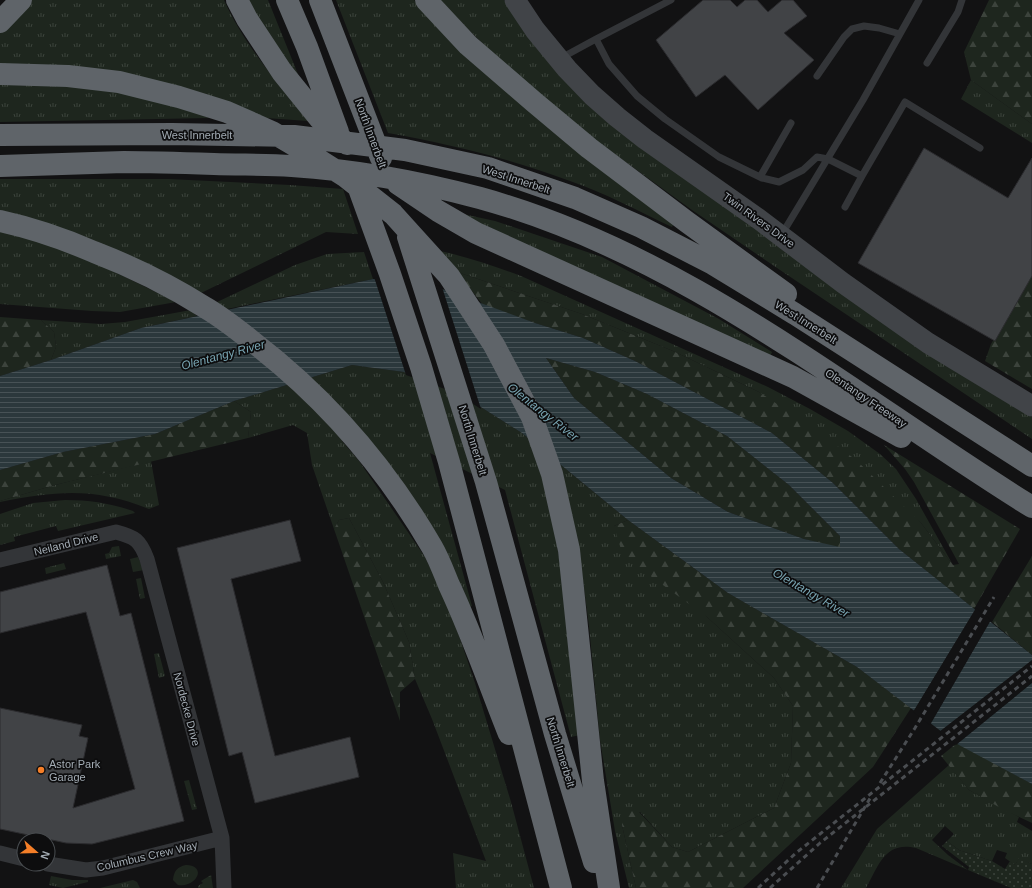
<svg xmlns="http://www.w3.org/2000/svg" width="1032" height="888" font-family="Arial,sans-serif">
<defs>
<pattern id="grass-tufts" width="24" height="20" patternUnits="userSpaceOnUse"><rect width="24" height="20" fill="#1e261e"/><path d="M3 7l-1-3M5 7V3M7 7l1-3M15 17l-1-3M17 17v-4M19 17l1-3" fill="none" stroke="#3c433c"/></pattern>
<pattern id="forest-firs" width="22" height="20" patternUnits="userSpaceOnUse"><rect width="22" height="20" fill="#1e261e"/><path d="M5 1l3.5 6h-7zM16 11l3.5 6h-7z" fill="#3c433c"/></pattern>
<pattern id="garden-dots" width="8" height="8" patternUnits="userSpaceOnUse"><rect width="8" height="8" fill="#1e261e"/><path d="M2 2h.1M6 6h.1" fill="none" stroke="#3c433c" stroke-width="1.8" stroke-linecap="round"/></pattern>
<pattern id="water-rules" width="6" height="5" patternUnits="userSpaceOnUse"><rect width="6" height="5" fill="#2b383c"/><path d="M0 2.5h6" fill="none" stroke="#475256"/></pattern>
</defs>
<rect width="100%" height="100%" fill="#121213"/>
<path fill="url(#grass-tufts)" d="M29,0H224C244,45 278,83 308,121L266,118L0,65V32Z
M245,0H268L304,89Z
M336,0H414L475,62L675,222L672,227C638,211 605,193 570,181C511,159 450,144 388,133Z
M439,0H504L529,36L548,59L1006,402L1032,417V439L783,272L692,210L576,126L500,61Z
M971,80L1032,124V143L961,99Z
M58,82L164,99L209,118L0,122V83Z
M0,179H168L290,185L343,189L358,234L326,232L201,293L0,211Z
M454,212L495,221L602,257L719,319L772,352L770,357Z
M0,230L66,248L176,302L120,312L92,311L0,304Z
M440,251C468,257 494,266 521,276L768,387L810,409L848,431L880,454L896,469L916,499L953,565L921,523L759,392L673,351L582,314L457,272Z
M364,252L373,279L227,309L215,303L295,265L327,254Z
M191,310L197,316L141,328L51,360L56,347L54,332L41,320L101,324L125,322Z
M352,365L404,372L457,392L522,433L628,520L614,526L707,617L774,678L793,706L791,763L774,808L688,852L672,847L640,812L622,825L636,888H629L615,831L600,740L589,626L577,535L553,522L562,575L580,735L571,737L505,490L430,453L472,606L468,607L365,435L342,441L359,461L425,557L449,606L475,683L511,802L534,888H456L453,853L486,861L432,719L415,679L409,642L383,582L349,518L339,520L334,529L312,465L307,433L293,425L248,438L251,412L234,401Z
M151,461L159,505L149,509C94,487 57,491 0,502V501L55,485Z
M65,500C89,500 110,503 133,511L135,513L58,531L56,526L14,537L15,541L0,545V514L33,503Z
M119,546L121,556L106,559L105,554L109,553L112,547Z
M138,557L144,570L133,572L130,559Z
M64,563L66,569L46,574L45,568Z
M141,578L145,598L140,599L136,579Z
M159,653L165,676L159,678L154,654Z
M949,765L969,790L1019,817L1017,822L1032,831V864L1019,859L1015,865L1005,858L1007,853L997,850L992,861L959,850L947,841L954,834L945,826L932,840L948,855L968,870L916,848C885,841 879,865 866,888H841L877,829Z
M189,780L197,809L192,810L184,781Z
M186,865C208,866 196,888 178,885L173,880C174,871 177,867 186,865Z
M211,875L213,888H198V886L203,883L201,881Z
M51,876L72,880H88V882L63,888L49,885Z
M133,880L137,882L140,888H100Z"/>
<path fill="url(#forest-firs)" d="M989,0H1032V124L971,80L964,52Z
M457,272L582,314L673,351L759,392L812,427L856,460L921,523L953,565L959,564L914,482L905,469L884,445L1020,529L974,609L899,549L833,483L772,433L635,361L583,338L535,323L483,305Z
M1032,275V389L985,361L991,344Z
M0,317L41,320L54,332L56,347L51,360L0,376Z
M546,358L595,372L647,394L727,436L789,485L840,536V548L804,539L728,512L671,478L574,398Z
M234,401L251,412L248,438L55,485L0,501V470L63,452L155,434Z
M349,518L383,582L409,642L415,679L400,692V721L334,529L339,520Z
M628,520L728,593L857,667L911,708L873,767L743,888H636L622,825L624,808L639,812L672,847L688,852L774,808L791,763L793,706L774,678L707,617L623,556L614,526Z
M1032,556V655L992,622Z
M957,743L1032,784V823L1004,810L969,790L941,756Z"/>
<path fill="url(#garden-dots)" d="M947,841L959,850L992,861L1005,869L1010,861L1015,865L1019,858L1032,864V888H1011L968,870L969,867L942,846Z"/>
<path fill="url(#water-rules)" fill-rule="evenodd" d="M373,279L423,282L535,323L583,338L635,361L772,433L833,483L899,549L1032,655V784L959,745L857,667L728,593L628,520L522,433L457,392L404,372L352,365L234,401L155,434L63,452L0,470V376L51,360L141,328ZM546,358L595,372L647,394L727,436L789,485L840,536V547L804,539L728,512L671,478L574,398Z"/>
<path fill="#121213" d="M374,277L424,280L442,287L481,409L456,393L406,375Z
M976,608L991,620L930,725L913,712Z
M1032,660V683L956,745L939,732Z"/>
<path fill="#414346" stroke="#2c2c2f" d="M703,0H730L737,7L745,0H757L768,12L782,0H793L807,16L784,33L814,60L758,110L725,75L696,97L656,40Z
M924,148L1008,198L1032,158V276L995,341L858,263Z
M290,520L301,561L231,579L275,756L350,737L359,777L255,803L242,752L229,756L177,548Z
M107,565L120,616L131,613L184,821L92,844L66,843L0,829V708L82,725L79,736L88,738L73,808L135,789L86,612L0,633V592Z"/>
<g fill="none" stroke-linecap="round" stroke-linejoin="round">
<path stroke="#333538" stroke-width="7" d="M596,39L671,0
M561,58L596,39L609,64L637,96L665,119L719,157L762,178L779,182L803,170L817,157L828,159L862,176L845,207
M927,63L958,12L962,0
M817,76L844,37L852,29L864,26L879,28L900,34
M862,176L905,102L980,148
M760,177L791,123
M782,234L863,100L919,0"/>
<path stroke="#333538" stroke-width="15" d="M0,560L116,532C135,537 140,540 147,559L222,838L224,888
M0,853L24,859
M48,864L86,870L103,868L222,838"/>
<path stroke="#414448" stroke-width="21" d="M515,0L535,30L567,69L592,95L617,117L645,139L760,220L843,283L928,343L1032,406"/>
<path stroke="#5f6469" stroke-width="22" d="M237,0L247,19L282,72L320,119L347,144
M287,0L307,47L338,132
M320,0L381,158
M426,0L468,45L534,102L589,148L687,222L786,294
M0,22L21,0
M0,74L68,76L119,82L179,97L227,112L272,132L316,158L346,177L393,214L449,276L494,345L532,417L552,474L569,550L593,781L609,888
M0,135L172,134L294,136L405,150L488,168L575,198L641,227L713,264L795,314L1032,466
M0,166C41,165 82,163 124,162C154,162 184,163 214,164C240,165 266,164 292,166C354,170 420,182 480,198C687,255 853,396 1032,507
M398,184L438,211L476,233L793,377L901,437
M358,186L390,274L421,367L449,462L561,888
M0,221C32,228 64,239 94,252C133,267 171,286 206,308C223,318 238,330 253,342C327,399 385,466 432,547C439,559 444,573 449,585C472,634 489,684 509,734
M408,237L486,482L555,734L594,862"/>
<path stroke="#4a4d51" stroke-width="3" stroke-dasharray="5 4" stroke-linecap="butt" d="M880,783L915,728L994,597
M758,888L796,853L1032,666
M770,888L820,843L1032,676
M817,888L872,795"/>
</g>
<circle fill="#f57f28" stroke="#0d0d0e" stroke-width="1.5" cx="41" cy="770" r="4"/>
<g text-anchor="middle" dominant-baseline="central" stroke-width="3.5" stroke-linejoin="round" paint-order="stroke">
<g font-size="11" fill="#a3acb4" stroke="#0d0d0e">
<text transform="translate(371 133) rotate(70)">North Innerbelt</text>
<text x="197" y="135">West Innerbelt</text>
<text transform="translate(516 179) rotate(18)">West Innerbelt</text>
<text transform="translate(759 220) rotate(36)">Twin Rivers Drive</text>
<text transform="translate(806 322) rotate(32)">West Innerbelt</text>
<text transform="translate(866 398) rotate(34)">Olentangy Freeway</text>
<text transform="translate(473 440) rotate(73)">North Innerbelt</text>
<text transform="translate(66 544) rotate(-14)">Neiland Drive</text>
<text transform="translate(187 709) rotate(75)">Nordecke Drive</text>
<text transform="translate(561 752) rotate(73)">North Innerbelt</text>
<text transform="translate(147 856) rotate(-13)">Columbus Crew Way</text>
</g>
<g font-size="11" fill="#a3acb4" stroke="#0d0d0e" text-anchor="start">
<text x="49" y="764">Astor Park<tspan x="49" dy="13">Garage</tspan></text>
</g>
<g font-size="12" font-style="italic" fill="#78a4b1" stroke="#0d0d0e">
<text transform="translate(223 355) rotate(-15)">Olentangy River</text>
<text transform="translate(543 412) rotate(38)">Olentangy River</text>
<text transform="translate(811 593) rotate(30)">Olentangy River</text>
</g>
</g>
<g transform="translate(36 852) rotate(110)"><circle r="19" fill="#0d0d0e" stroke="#494d50"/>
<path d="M0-3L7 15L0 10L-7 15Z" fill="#f57f28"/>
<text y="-6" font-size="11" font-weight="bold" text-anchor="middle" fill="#a3acb4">N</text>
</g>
</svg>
